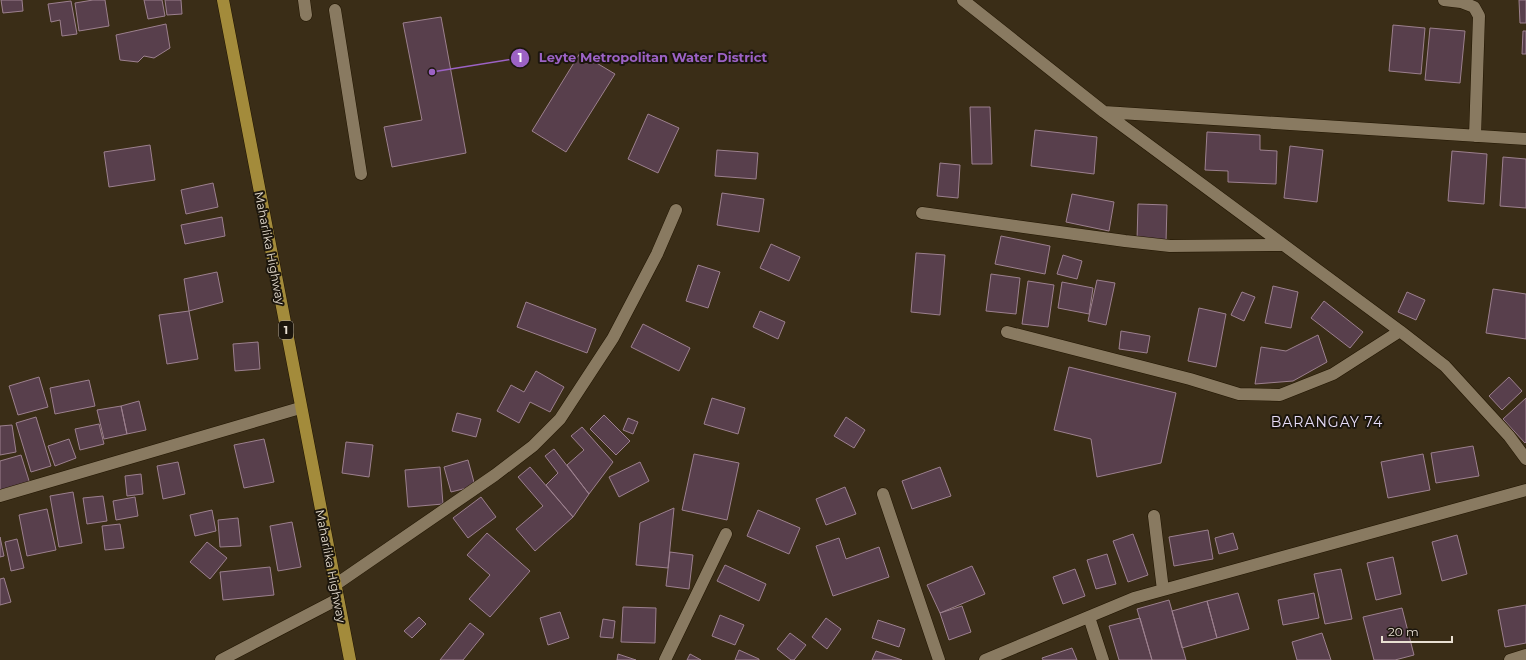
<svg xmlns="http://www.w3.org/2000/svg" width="1526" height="660" font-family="Montserrat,sans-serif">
<rect width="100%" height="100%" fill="#3a2d17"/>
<path fill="#583f4c" stroke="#9c808e" d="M1,0H22L23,11L3,13Z
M93,0H105L109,26L79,31L75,3Z
M144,0H162L165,16L148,19Z
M165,0H181L182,14L167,15Z
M1519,0H1526V23H1520Z
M71,1L77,34L62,36L60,20L51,22L48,4Z
M441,17L466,153L392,167L384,127L422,120L403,23Z
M166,24L170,48L154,58L144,56L138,62L120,60L116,35Z
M1393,25L1425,28L1421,74L1389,71Z
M1430,28L1465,31L1460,83L1425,80Z
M1523,31H1526V54H1522Z
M580,53L615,74L566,152L532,131Z
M970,107H990L992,164H972Z
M648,114L679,128L658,173L628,159Z
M1035,130L1097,137L1094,174L1031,166Z
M1207,132L1260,135V150L1277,151L1276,184L1228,182V171L1205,170Z
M150,145L155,180L109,187L104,152Z
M1290,146L1323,150L1317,202L1284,198Z
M717,150L758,153L756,179L715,176Z
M1452,151L1487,154L1484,204L1448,201Z
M1503,157L1526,159V208L1500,206Z
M940,163L960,165L958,198L937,196Z
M213,183L218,207L186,214L181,190Z
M722,193L764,199L759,232L717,225Z
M1072,194L1114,202L1109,231L1066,222Z
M1138,204L1167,205L1166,242L1137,241Z
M222,217L225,236L185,244L181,225Z
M1001,236L1050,246L1045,274L995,264Z
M771,244L800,257L789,281L760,268Z
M916,253L945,255L940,315L911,312Z
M1063,255L1082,261L1077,279L1057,274Z
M698,265L720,272L708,308L686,301Z
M217,272L223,302L189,311L184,279Z
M991,274L1020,278L1016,314L986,311Z
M1097,280L1115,283L1106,325L1088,321Z
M1028,281L1054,285L1048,327L1022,324Z
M1062,282L1093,288L1089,314L1058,308Z
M1273,286L1298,292L1291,328L1265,323Z
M1493,289L1526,294V339L1486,333Z
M1242,292L1255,297L1244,321L1231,315Z
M1407,292L1425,300L1416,320L1398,312Z
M1324,301L1363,332L1350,348L1311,318Z
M526,302L596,329L587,353L517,327Z
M1199,308L1226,314L1216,367L1188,361Z
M189,311L198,359L167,364L159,315Z
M760,311L785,322L778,339L753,327Z
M643,324L690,348L679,371L631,347Z
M1121,331L1150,336L1147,353L1119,349Z
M1318,335L1327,362L1293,381L1255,384L1261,347L1286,351Z
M258,342L260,369L235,371L233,344Z
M1069,367L1176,393L1161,463L1097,477L1091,439L1054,430Z
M536,371L564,387L550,412L530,402L519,423L497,411L511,385L524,392Z
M39,377L48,407L18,415L9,386Z
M1509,377L1522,391L1502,410L1489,396Z
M89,380L95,406L55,414L50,388Z
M712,398L745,408L738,434L704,424Z
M1526,398V442L1525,443L1503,419Z
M139,401L146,430L127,434L121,406Z
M121,406L127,434L104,439L97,410Z
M457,413L481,419L476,437L452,431Z
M604,415L630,441L616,455L590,429Z
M36,417L51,466L31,472L16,423Z
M846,417L865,430L854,448L834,436Z
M628,418L638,422L633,434L623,430Z
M99,424L104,444L80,450L75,429Z
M12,425L16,452L0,455V426Z
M582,427L613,462L589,494L567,465L584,450L571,436Z
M69,439L76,458L55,466L48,446Z
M264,439L274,482L244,488L234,445Z
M346,442L373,445L369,477L342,473Z
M1473,446L1479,476L1436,483L1431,453Z
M554,449L589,494L573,517L546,485L558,473L545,456Z
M694,454L739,463L727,520L682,510Z
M1423,454L1430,490L1388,498L1381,462Z
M21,455L30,484L0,493V461Z
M468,460L475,486L451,492L444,467Z
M178,462L185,494L163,499L157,466Z
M640,462L649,481L619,497L609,477Z
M440,467L443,504L408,507L405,470Z
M530,467L573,517L535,551L516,529L543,506L518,477Z
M940,467L951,496L912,509L902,481Z
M141,474L143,494L127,496L125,476Z
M845,487L856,514L826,525L816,499Z
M73,492L82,543L59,547L50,496Z
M103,496L107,521L87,524L83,498Z
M135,497L138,516L116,520L113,501Z
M481,497L496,517L468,538L453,518Z
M674,508L668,568L636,565L640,523Z
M47,509L56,550L27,556L19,515Z
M212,510L216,531L195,536L190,515Z
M758,510L800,528L789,554L747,536Z
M238,518L241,546L220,547L218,520Z
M292,522L301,567L278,571L270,526Z
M120,524L124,548L105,550L102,526Z
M1208,530L1213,559L1174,566L1169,537Z
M487,533L530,571L490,617L469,599L490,575L467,555Z
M1233,533L1238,549L1219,554L1215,538Z
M1133,534L1148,575L1128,582L1113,541Z
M1457,535L1467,574L1442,581L1432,542Z
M0,537L4,556L0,557Z
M839,538L846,559L879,547L889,577L833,596L816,546Z
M17,539L24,568L11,571L5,542Z
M207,542L227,558L210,579L190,562Z
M670,552L693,555L689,589L666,586Z
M1107,554L1116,584L1096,589L1087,560Z
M1393,557L1401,594L1376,600L1367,563Z
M725,565L766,584L759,601L717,581Z
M972,566L985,594L940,613L927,585Z
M270,567L274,595L223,600L220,572Z
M1075,569L1085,596L1063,604L1053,577Z
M1341,569L1352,619L1325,624L1314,574Z
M4,578L11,602L0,605V579Z
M1238,593L1249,629L1217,638L1207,601Z
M1314,593L1319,618L1283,625L1278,600Z
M1169,600L1186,660H1152L1137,609Z
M1207,601L1217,638L1182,648L1172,611Z
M1526,605V643L1505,647L1498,610Z
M962,606L971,632L949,640L940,613Z
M623,607L656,608L655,643L621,642Z
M1402,608L1414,655L1395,660H1374L1363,617Z
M560,612L569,638L548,645L540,618Z
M720,615L744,625L735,645L712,636Z
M419,617L426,624L412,638L404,631Z
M826,618L841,629L827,649L812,637Z
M1140,618L1152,660H1119L1109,626Z
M603,619L615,621L613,638L600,637Z
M878,620L905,629L899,647L872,638Z
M470,623L484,634L463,660H440Z
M790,633L806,645L794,660H791L777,649Z
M1322,633L1331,660H1297L1292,642Z
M1072,648L1077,660H1043L1042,658Z
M739,650L759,659V660H735Z
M876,651L902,660H872Z
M618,654L636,660H617Z
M690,654L701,660H687Z"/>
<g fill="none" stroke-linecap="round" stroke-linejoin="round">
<g stroke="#211501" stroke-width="13">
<path id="lane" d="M304,0L306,15
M335,10L361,174"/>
</g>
<g stroke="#211501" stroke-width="13">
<path id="street" d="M963,0L1104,112L1400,331L1445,366L1509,436L1526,459
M1444,0L1461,2L1474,7L1479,16L1475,136
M1104,112L1526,139
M922,213L1125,241L1170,246L1284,245
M1007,332L1190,379L1239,394L1280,395L1333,374L1400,331
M883,494L939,660
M0,496L300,408
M1154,516L1163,590
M335,585L495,475L533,446L560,419L613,338L657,254L676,210
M1089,617L1103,660
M221,660L338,599
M665,660L726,534
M985,660L1134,598L1526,490
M1510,660L1526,655"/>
</g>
<g stroke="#211501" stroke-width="13">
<path id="primary" d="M223,0L350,660"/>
</g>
<use href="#lane" stroke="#897a61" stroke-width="12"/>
<use href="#street" stroke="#897a61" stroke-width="12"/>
<use href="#primary" stroke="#a38b3b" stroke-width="12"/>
</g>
<g text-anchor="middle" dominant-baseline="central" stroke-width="4" stroke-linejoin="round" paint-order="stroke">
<rect fill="#1c160d" stroke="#aca398" stroke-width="1" x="279" y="321" width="14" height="18" rx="3"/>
<g font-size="11" font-weight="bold" fill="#e9e0d3">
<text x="286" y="330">1</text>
</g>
<g font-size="12" fill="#e9e0d3" stroke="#1c160d">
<text transform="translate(270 248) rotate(79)">Maharlika Highway</text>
<text transform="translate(331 566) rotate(79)">Maharlika Highway</text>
</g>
<g font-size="14" letter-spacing="1" fill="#e8ddf9" stroke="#1c160d">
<text x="1327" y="422">BARANGAY 74</text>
</g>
</g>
<path fill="none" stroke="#9c62c5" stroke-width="1.5" d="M432 72L520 58"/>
<g fill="#9c62c5" stroke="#1c160d" stroke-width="1.5">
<circle cx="432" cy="72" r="4"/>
<circle cx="520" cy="58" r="10"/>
</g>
<g font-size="12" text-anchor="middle" font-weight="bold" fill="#fff">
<text x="520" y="62">1</text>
</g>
<g font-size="13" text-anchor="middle" font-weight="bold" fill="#9c62c5" stroke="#1c160d" stroke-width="4" stroke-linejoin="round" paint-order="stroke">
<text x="653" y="62">Leyte Metropolitan Water District</text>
</g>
<path d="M1382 636v6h70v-6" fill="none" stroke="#e9e0d3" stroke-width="2"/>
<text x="1388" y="636" font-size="12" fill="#e9e0d3" stroke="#1c160d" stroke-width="3" paint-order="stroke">20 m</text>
</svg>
